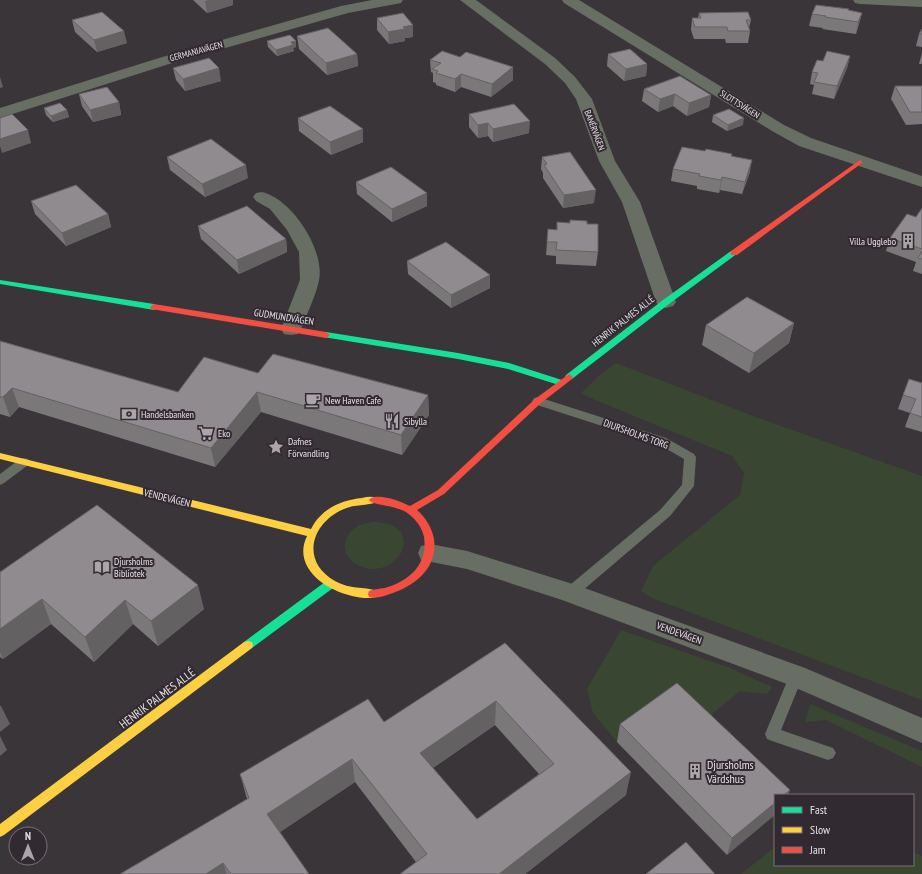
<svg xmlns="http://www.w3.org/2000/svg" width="922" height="874" font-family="'PT Sans Narrow',sans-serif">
<rect width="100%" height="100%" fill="#3a3539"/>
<path fill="#394632" d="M616,363L756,417L922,476V700L652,598L641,591L653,566L740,495L744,473L732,456L595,400L581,393L600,375Z
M372,522C432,522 396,587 356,564C341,555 342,537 355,528C360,524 366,523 372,522Z
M621,630L730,668L772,687L767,694L740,691L698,726L673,702L617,742L593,713L587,689Z
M810,704L922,751V767L826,720L805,722Z
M775,847V865H913V852L922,856V874H741Z"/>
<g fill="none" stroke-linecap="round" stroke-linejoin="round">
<path fill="#686e64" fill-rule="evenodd" d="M538,397L666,438L694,454L696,457L694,486L670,516L575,597L570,598L565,597L563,593L565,589L660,510L682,485L684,459L658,444L534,404L532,401L534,398Z
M24,458L28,459L30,462L28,465L4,483L0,485V474L20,459Z
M796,670L801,672L803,676L781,730L833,748L836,753L833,758L828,760L772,741L767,739L765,734L791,672Z"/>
<path fill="#686e64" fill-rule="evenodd" d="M372,0H403L401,3L348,13L169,64L0,118V108L159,58L341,6Z
M460,0H476L555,58L575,77L592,99L615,161L640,202L676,302L673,306L666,308L659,306L656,302L622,202L599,161L576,99L565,83L545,64Z
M562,0H579L784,125L811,138L922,176V187L799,146L772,131L564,3Z
M853,0H922V7L860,4L855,3Z
M262,192C292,199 325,250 319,280C317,293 306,316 301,329L298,334L291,335L284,334L281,329L300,280L299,252L287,230L270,209L256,201L253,197L256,193Z
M430,544L467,551L579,586L805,668L922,718V743L787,684L562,600L467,569L421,560L418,553L421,546Z"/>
<path fill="#16e098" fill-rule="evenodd" d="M731,251H734L738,253L669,304L572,379H566L565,377L566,375L663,300Z
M0,280L154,304L158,307L154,310L0,284Z
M326,332L458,353L509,363L565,381L566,383L562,386L508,369L458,359L323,337L322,335Z
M329,581L333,582L334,585L333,588L252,648L248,649L244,648L243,645L244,642L325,582Z"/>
<path fill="#ffcf43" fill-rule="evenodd" d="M0,453L311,529C321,509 341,500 362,498C367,497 372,496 377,498L379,500L377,502C367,506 355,504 344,509C311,523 300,561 335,581C351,590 363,586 377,591L378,594L377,597C369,599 360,598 352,596C325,590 292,567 307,536L0,459Z
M248,641L252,642L253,645L252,648L4,835L0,837V824L244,642Z"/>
<path fill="#f24e42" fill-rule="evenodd" d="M860,160L862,161V163L737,255H731V251Z
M154,304L326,332L330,335L326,338L151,309L150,307Z
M569,374L573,377L572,379L541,403L444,494L417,510C426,518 432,528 434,539C438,568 415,586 390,594C384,596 376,599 369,597L368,594L369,591C374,589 379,589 385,588C410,581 428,564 424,537C422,527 415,518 406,512C395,506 382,506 371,502L369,500L371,498C382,494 399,501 410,506L438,490L535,399Z"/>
</g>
<path fill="#7b787a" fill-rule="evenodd" d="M193,0H233V5L207,13Z
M849,10L862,13L859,24L856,34L822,29L823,28L809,26L812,14Z
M699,13L751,20L749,28L750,31L748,43H726L725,39H694L691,30L692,18H698Z
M377,18L413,37L405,38V41L389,44L377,30Z
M72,20L127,43L97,52L75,32Z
M922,29V47L916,46L919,34Z
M297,36L357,54L358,66L327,75L299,49Z
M267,41H296V47L293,48L294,51L277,56L268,47Z
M922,52V64H919Z
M608,54L647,64L646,76L624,81L607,66Z
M850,56L847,68L834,99L812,94L814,85L810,84L812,72L823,61Z
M430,60L513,80L491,97L461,87L455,92L436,85V83L433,82V73L431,72Z
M173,68L221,81L185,91L176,80Z
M895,86H922V124L906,125L891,99Z
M644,89L711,95L709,107L687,116L673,106L658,112L642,101Z
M79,94L119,102L121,115L93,122L82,106Z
M44,108L67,110L69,117L53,122L46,115Z
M469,114L529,133L493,142L488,136L478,138L469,127Z
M713,115L743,125L727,131L712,122Z
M298,118L363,142L331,155L299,131Z
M705,151L732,154V156L750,172L742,194L720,190L719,193L697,189V186L671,181L673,169Z
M167,157L248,178L205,197L170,170Z
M542,157L594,203L563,208L543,178V173L541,169Z
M356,182L427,206L392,222L357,194Z
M31,201L108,214L111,227L66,246L35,214Z
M922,208V274L913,271L916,262L886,251L890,238L916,217Z
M587,224L598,252L596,266L556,264V256L546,255L548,229L557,230Z
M198,226L286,239L287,252L239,274L201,239Z
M407,261L490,288L451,308L408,274Z
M794,323L789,343L749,373L702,345L706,325Z
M0,341L178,392L258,373L428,395L429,415L402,455L261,412L215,467L19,407L10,417L0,414Z
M922,383V432L905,427L910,413L898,409L903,395Z
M0,572L204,609L158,646L133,624L94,662L51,624L3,659L0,657Z
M505,643L626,795L525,874H400L416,862L355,782L280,832L309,874H120L247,799L240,774L384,722ZM495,725L539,774L477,819L433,768Z
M620,724L790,790L788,795H775L727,855L617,742Z"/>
<path fill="#646163" d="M209,0H233V5L207,13L205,1Z
M862,13L859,24L856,34L858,22Z
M413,25V37L405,38V41L389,44L388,32L403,27Z
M124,31L127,43L97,52L94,40Z
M296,41V47L293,48L294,51L277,56L276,50L291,42Z
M357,54L358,66L327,75L326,63Z
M850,56L847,68L834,99L837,86Z
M647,64L646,76L624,81L626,69Z
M513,67V80L491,97L492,84Z
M219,68L221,81L185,91L183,79Z
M461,74V87L455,92V79Z
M0,77L3,87L0,88Z
M675,94L673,106L658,112L660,99Z
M711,95L709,107L687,116L689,103Z
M119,102L121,115L93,122L90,110Z
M67,110L69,117L53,122L51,116Z
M744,118L743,125L727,131L728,125Z
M530,121L529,133L493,142V129Z
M488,123V136L478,138V125Z
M363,129V142L331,155L330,142Z
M28,130L31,143L2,153L0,146V139Z
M752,160L750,172L742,194L745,182Z
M246,165L248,178L205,197L202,184Z
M722,177L720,190L719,193L721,180Z
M596,190L594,203L563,208L564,195Z
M427,193V206L392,222V209Z
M108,214L111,227L66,246L62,233Z
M286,239L287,252L239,274L237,260Z
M490,275V288L451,308V295Z
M794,323L789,343L749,373L754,353Z
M12,388L19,407L10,417L3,397Z
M257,392L261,412L215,467L211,448Z
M428,395L429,415L402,455L401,435Z
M198,585L204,609L158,646L151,621Z
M42,599L51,624L3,659L0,653V629Z
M125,600L133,624L94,662L85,637Z
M496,701L495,725L421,776L420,753Z
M0,706H1L10,724L0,732Z
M0,736L7,750L0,756Z
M352,759L355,782L272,837L267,814Z
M631,772L626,795L525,874H499Z
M790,790L788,795H784Z
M775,803V815L727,855L732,838Z
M223,863L227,874H206Z"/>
<path fill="#8f8b8e" stroke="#646163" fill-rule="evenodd" d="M816,5L849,9L848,10L862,13L858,22L825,17L826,16L812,14Z
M102,12L124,31L94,40L72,20Z
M748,12L751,20H746L750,31H728L727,27H695L692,18H701L699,13Z
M403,13L413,25L403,27L405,29L388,32L377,18Z
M328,28L357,54L326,63L297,36Z
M922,29V34H919Z
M290,35L296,41L291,42L293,45L276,50L267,41Z
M630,49L647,64L626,69L608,54Z
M442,51L460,57L466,52L513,67L492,84L461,74L455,79L436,73L438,71L432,69L441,63L430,60Z
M827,51L850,56L837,86L814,82L818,73L812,72L817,60L823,61Z
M209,58L219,68L183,79L173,68Z
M680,76L711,95L689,103L675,94L660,99L644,89Z
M895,86H922V112H910Z
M107,87L119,102L90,110L79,94Z
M60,103L67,110L51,116L44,108Z
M514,104L530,121L493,129L488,123L478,125L469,114Z
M330,106L363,129L330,142L298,118Z
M729,109L744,118L728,125L713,115Z
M12,114L28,130L0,139V118Z
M211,139L246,165L202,184L167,157Z
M682,147L705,151L706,149L732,154L731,156L752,160L745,182L722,177L721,180L699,176L700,174L673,169Z
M570,152L596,190L564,195L544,165L547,164L542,157Z
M391,167L427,193L392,209L356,182Z
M76,185L108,214L62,233L31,201Z
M247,206L286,239L237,260L198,226Z
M922,208V249L890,238L907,214L916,217Z
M570,220L587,221V224H598V252L556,250L557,242H547L548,229L557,230V222L570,223Z
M446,242L490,275L451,295L407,261Z
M922,251V259L918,258Z
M747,297L794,323L754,353L706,325Z
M0,341L178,392L204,357L258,373L273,354L428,395L401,435L257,392L211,448L12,388L3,397H0Z
M909,379L922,383V417L910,413L916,399L903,395Z
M97,505L198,585L151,621L125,600L85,637L42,599L0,629V572Z
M505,643L631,772L499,874H400L427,854L352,759L267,814L309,874H231L223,863L206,874H120L249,798L240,774L368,699L384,722ZM496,701L554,764L477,819L420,753Z
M677,683L790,790L784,795H775V803L732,838L620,724Z
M686,842L715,874H646Z"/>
<defs>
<g id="building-bare" transform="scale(1.2)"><path d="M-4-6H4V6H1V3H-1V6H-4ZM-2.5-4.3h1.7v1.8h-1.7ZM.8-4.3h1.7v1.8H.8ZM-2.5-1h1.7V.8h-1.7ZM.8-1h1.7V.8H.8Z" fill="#aaa5a9" stroke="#312a30" stroke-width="2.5" paint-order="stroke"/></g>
<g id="cafe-bare" transform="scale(1.2)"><path d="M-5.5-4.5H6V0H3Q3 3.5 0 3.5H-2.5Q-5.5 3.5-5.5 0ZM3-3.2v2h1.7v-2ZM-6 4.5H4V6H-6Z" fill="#aaa5a9" stroke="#312a30" stroke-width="2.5" paint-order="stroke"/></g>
<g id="bank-bare" transform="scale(1.2)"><path d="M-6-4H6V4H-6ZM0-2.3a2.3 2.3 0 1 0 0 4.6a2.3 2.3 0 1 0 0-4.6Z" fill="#aaa5a9" stroke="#312a30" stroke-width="2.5" paint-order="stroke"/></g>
<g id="restaurant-bare" transform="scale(1.2)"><path d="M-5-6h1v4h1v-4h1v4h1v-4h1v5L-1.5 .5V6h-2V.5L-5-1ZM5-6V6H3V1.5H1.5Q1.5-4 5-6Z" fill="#aaa5a9" stroke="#312a30" stroke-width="2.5" paint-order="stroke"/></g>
<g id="supermarket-bare" transform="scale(1.2)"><path d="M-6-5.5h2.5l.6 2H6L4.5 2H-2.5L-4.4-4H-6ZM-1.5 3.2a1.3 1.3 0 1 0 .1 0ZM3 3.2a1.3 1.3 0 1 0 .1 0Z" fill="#aaa5a9" stroke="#312a30" stroke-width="2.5" paint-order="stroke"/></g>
<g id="sight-bare" transform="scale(1.2)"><path d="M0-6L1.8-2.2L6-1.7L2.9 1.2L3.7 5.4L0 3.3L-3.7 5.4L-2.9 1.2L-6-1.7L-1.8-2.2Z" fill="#aaa5a9" stroke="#312a30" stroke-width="2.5" paint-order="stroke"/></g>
<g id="library-bare" transform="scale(1.2)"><path d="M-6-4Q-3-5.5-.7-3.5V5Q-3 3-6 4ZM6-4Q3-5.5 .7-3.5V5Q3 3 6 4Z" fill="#aaa5a9" stroke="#312a30" stroke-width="2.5" paint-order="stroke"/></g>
</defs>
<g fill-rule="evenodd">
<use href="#building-bare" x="908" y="241"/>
<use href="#cafe-bare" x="313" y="400"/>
<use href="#bank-bare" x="129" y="414"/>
<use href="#restaurant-bare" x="392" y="421"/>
<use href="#supermarket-bare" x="206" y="433"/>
<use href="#sight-bare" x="276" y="447"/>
<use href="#library-bare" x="102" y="567"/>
<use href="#building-bare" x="695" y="771"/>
</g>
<g text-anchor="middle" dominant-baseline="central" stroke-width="4" stroke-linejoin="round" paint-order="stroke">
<g font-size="9" fill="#e6e1e5" stroke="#312a30">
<text transform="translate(196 51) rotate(-15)">GERMANIAVÄGEN</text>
<text transform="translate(740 104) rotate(32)">SLOTTSVÄGEN</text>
<text transform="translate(595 130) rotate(69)">BANÉRVÄGEN</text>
</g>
<g font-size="10" fill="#e6e1e5" stroke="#312a30" text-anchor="start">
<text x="896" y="241" text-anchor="end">Villa Ugglebo</text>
<text x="325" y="400">New Haven Cafe</text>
<text x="141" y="414">Handelsbanken</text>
<text x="404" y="421">Sibylla</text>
<text x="218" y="433">Eko</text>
<text x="288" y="441">Dafnes<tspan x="288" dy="12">Förvandling</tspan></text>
<text x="114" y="561">Djursholms<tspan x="114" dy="12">Bibliotek</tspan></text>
</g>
<g font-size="10" fill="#e6e1e5" stroke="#312a30">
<text transform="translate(284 317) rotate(9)">GUDMUNDVÄGEN</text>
<text transform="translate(623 321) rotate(-38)">HENRIK PALMES ALLÉ</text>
<text transform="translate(636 434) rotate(20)">DJURSHOLMS TORG</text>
<text transform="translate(167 498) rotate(14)">VENDEVÄGEN</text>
<text transform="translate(679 633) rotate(20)">VENDEVÄGEN</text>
</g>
<g font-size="12" fill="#e6e1e5" stroke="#312a30">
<text transform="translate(157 698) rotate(-37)">HENRIK PALMES ALLÉ</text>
</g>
<g font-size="12" fill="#e6e1e5" stroke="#312a30" text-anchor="start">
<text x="707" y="764">Djursholms<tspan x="707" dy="14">Värdshus</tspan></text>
</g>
</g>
<rect x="774" y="794" width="140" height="72" fill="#312a30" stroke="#797378"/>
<rect x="782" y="807" width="20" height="6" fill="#16e098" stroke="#797378"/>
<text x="810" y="814" font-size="12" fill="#e6e1e5">Fast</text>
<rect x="782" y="827" width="20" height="6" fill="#ffcf43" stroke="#797378"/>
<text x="810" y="834" font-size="12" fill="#e6e1e5">Slow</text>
<rect x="782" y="847" width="20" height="6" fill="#f24e42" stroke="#797378"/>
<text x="810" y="854" font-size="12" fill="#e6e1e5">Jam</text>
<g transform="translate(28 846)"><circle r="19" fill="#312a30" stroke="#797378"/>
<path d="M0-3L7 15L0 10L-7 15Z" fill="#aaa5a9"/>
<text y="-6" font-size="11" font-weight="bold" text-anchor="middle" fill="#e6e1e5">N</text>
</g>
</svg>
